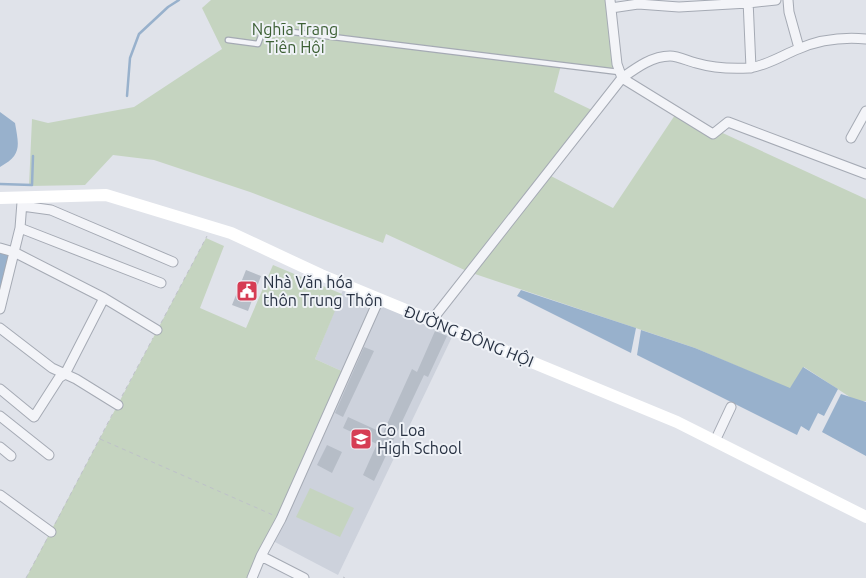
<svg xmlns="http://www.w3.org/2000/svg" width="866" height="578" font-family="Ubuntu,sans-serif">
<rect width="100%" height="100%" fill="#e0e3ea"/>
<path fill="#cdd2dc" d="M345,285L379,299L346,373L315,359Z
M380,304L452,337L338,575L273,541Z"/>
<path fill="#c5d4c0" d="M211,0H611L619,72L561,65L554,92L596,112L547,174L613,208L677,112L866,199V401H856L804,367L790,389L695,348L469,272L386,234L383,243L250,192L154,160L113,155L85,185L29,186L32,119L48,123L134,107L222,49L202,8Z
M206,238L224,246L200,308L246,328L273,265L342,294L315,359L346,373L253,578H26Z
M310,488L354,508L340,537L296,517Z"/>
<path fill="#98b1cc" d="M0,112L15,123C19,146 22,155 0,167Z
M0,248L14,252L0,309Z
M521,290L636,328L631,353L517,296Z
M641,330L695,348L790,388L803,367L838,389L824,416L818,413L809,431L801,426L797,435L637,355Z
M841,394L866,402V456L822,432Z"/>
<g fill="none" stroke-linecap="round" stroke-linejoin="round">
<path stroke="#98b1cc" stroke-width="2.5" d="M127,96L130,58L139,34L168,7L179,0
M0,184L32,185L33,156"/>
</g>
<path fill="#b6bdc7" d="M246,270L261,276L248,311L232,305Z
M435,331L447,336L428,377L424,375L374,481L363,475L377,444L343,428L348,417L383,433L412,369L417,372Z
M364,347L374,351L343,417L335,413Z
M327,445L342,452L332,473L317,465Z"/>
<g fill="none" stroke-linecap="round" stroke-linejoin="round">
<g stroke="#a5aab4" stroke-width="7">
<path id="lane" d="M228,40L258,44L261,36L276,30L619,72"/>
</g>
<g stroke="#a5aab4" stroke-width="11">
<path id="street" d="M610,0L617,64L622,78L713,134L728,122L866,174
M748,0L751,68
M788,0L789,12L799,48
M611,8L638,4L679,7L748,3L776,0
M851,138L866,111
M22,206L51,210L173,262
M20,228L161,283
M0,248L14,252L104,298L157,330
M0,309L20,228L22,202
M432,320L622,78C636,68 652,56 670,56C678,56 688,61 696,63C713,68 731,69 749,68C766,66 783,55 798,49C819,40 844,37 866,39
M0,328L52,368L76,379L118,405
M0,389L34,417L59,378L65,374L104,298
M0,416L49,455
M715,441L731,407
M0,447L11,456
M0,495L51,532
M261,556L304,578
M252,578L261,556L281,519L379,299"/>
</g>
<path stroke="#bec1c9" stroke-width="1" stroke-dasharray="4 4" stroke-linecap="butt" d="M161,323L207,236
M122,396L153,338
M100,439L273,515
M55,524L113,413
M343,577L345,578
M26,578L47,539"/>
<use href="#lane" stroke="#f3f4f8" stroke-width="4.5"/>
<use href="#street" stroke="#f3f4f8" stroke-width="9"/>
<path stroke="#fff" stroke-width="12" d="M0,198L106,195L231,233L321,275L677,422L866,517"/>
</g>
<defs>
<g id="civic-square" transform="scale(1.125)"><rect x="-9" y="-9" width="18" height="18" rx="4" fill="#d63d54" stroke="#eff2f7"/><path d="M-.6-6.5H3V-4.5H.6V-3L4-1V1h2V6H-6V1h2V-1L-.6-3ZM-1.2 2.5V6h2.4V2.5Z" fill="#fff"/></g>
<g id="school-square" transform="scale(1.125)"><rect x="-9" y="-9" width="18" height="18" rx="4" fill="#d63d54" stroke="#eff2f7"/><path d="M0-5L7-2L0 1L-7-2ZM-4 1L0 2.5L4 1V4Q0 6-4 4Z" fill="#fff"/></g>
</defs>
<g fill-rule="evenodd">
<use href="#civic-square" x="247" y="291"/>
<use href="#school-square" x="361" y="439"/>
</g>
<g text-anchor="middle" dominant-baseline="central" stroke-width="4" stroke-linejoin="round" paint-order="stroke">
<g font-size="16" fill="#3c5f34" stroke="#eff2f7">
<text x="295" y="29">Nghĩa Trang<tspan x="295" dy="18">Tiên Hội</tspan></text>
</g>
<g font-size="16" fill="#273142" stroke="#eff2f7" text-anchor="start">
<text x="263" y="282">Nhà Văn hóa<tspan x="263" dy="18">thôn Trung Thôn</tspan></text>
<text x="377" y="430">Co Loa<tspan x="377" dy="18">High School</tspan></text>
</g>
<g font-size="16" fill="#273142" stroke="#eff2f7">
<text transform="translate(469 336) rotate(22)">ĐƯỜNG ĐÔNG HỘI</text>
</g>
</g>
</svg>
